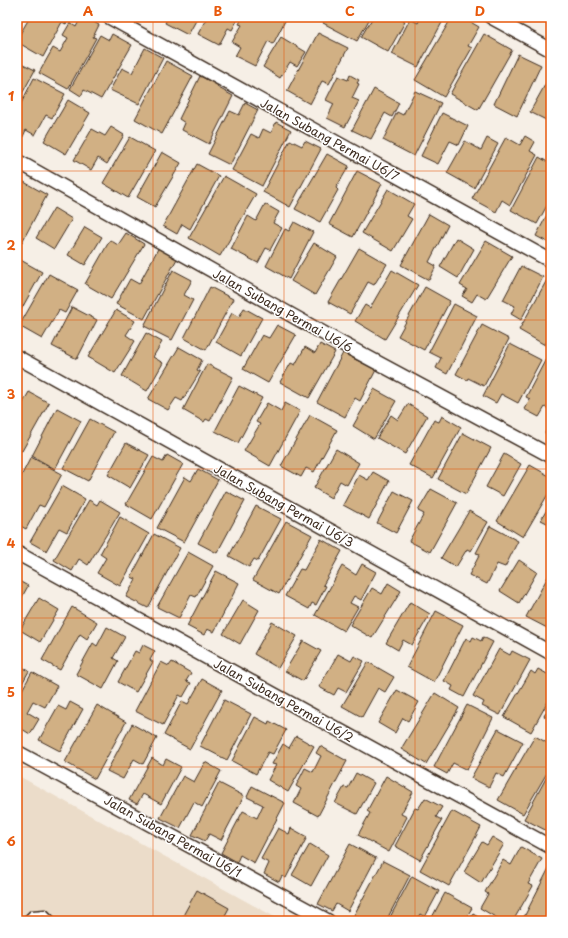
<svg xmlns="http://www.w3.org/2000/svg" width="568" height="938" font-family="'Playpen Sans',sans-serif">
<rect width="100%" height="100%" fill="#f6efe6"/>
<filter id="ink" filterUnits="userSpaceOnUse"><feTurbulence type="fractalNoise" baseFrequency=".025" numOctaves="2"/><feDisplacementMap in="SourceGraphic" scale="8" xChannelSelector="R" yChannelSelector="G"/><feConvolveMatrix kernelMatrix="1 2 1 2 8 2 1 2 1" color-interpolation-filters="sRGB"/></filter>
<g filter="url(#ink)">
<path fill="#ebdcc9" d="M17,775L282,921H17Z"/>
<path fill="#d1b084" stroke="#3b2a1e" d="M17,17H24L17,30Z
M30,17H70L66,24L62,22L43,57L17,42V39Z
M81,17H85L99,25L93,37L96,38L68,89L39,73L53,48L60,52L68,38L63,35L70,23L76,27Z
M168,17H198L188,35L165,23Z
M207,17H239L232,30L228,28L219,45L198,34Z
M243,17H287L273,44L268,41L255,66L235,56L240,47L232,42L242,25L239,24Z
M326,17H368L370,18L357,41L323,23Z
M373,17H405L403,21L405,22L388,52L361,37Z
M421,17H445L418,67L392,54L410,19L418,23Z
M452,17H462L479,27L468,46L472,48L444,97L415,80Z
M318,33L348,48L329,84L322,81L310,104L287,91Z
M112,34L132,45L101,99L84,90L81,96L70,89L100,35L109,40Z
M484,34L512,50L478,110L450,94Z
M281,37L306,52L297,66L290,62L280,78L263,67Z
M145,48L163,58L139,104L110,90L122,68L132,73Z
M518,54L541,65L517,116L494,104Z
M17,61L35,70L17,103Z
M166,61L193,76L162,134L135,119Z
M551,74V120L550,122L530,112Z
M350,75L359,80L357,83L359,84L352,98L359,101L345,127L327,118L334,104L326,100L338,76L348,80Z
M200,76L218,85L217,87L233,96L209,144L182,130L185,123L179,119Z
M34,78L65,94L52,118L46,115L35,135L26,130L20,143L17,141V111Z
M374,89L399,103L392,117L385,113L371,139L352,130Z
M415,91L441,103L414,156L383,140L397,112L403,115Z
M68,100L90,113L66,154L44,141Z
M245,103L258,110L230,165L208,154L230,111L239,115Z
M442,113L468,126L459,145L450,141L438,164L421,156Z
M276,122L291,130L262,186L232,170L251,134L259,138L263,129L271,133Z
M111,127L124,135L107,164L98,158L91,170L74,160L92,129L105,136Z
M525,136L535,142L530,151L537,155L510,205L502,200L496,212L472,199L506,137L520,145Z
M130,137L155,151L128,198L103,183Z
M487,138L498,144L474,188L447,173L465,141L481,150Z
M290,140L302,146L305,141L321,149L290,207L263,192Z
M162,152L181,163L155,207L137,197Z
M327,154L349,166L336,188L338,190L320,222L295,209Z
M539,157L551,164V198L537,224L511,210Z
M197,164L219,176L190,229L182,224L177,234L163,226Z
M357,171L382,184L353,237L329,224Z
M224,176L256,194L220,256L189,238Z
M17,178L47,195L22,242L17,239Z
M388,189L414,204L407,216L412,219L393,251L362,233Z
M265,204L279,212L273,223L282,228L270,250L266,248L258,263L231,249L248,216L256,221Z
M551,207V244L536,236Z
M54,208L72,219L54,249L36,238Z
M429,214L448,225L429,262L436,266L429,280L401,265Z
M294,222L313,232L289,279L266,266L285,229L289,231Z
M85,227L102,237L85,265L68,255Z
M126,233L144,244L111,299L85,284L110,240L118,245Z
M456,238L474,249L458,278L440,267Z
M486,241L512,256L486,299L477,294L472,302L462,296L467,289L460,285Z
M314,243L337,257L315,295L291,281Z
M159,247L178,257L144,319L116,304L130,279L139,284Z
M359,248L387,264L374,285L368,282L350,314L328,302Z
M17,258L42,272L17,317Z
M521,266L543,277L521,320L511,314L515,306L503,300Z
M173,270L192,280L184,295L193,300L172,340L144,326Z
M392,270L418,285L385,339L355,321L365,305L370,308Z
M49,274L78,290L65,313L59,310L42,339L19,326Z
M548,278L551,280V334L545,345L519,330Z
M210,287L233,299L206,350L184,338Z
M425,287L450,301L424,350L398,336Z
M454,304L477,316L447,374L436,368L441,358L429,352Z
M72,307L97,320L77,359L52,346Z
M244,308L262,318L241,356L216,342L232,313L239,317Z
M116,310L135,321L126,335L135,341L115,373L88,357Z
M277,325L296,335L268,383L243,369L262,335L269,338Z
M482,325L509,339L484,386L468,378L467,380L456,374Z
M146,333L162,342L153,357L163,363L147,391L122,376Z
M320,344L335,352L309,398L280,382L291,363L295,365L305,347L315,353Z
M510,344L541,360L518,403L501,394L496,403L483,396Z
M179,347L202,360L197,370L200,372L182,401L176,398L168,410L148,399Z
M343,353L376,370L360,401L355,398L345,417L317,402Z
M547,357L551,359V406L549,409L545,407L539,417L524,409L530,399L526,397Z
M207,364L233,377L210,421L206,419L204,422L183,410Z
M239,386L262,398L238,443L215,431Z
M374,389L396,401L374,439L353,426Z
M29,392L49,403L22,451L17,449V413Z
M267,403L281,411L285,403L300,411L270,466L244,451L260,424L256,422Z
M408,404L427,416L405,454L377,438L391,415L398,420Z
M57,408L81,421L55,469L32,456Z
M310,415L337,430L314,472L306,468L301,477L281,466Z
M442,416L461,427L433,478L409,465L434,420L439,422Z
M90,419L114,432L88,481L63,468Z
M551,423V437L545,433Z
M463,433L491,448L466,494L438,479Z
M126,443L149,455L130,488L108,475Z
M336,449L359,463L347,485L340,481L331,498L314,488Z
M504,454L521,464L503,496L486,487Z
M167,455L183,464L152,519L126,504L153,457L163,462Z
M31,457L62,474L44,507L39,505L26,529L17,524V484Z
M530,465L551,477V489L523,537L497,521Z
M198,469L218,480L184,542L157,528L185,477L191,481Z
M373,472L389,481L369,519L343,505L359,475L368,480Z
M62,486L85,499L67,532L59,528L46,551L30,542Z
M431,489L457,503L430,552L409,541L424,514L418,511Z
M226,491L245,501L217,553L198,543Z
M394,491L413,501L396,533L377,523Z
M89,500L97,505L100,500L120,512L88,565L79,559L72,571L54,560Z
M551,502V525L541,520Z
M256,506L281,519L258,561L254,559L249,567L229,556Z
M469,511L488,522L471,551L467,549L456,567L441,558Z
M120,517L149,534L120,586L97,573L106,558L100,554Z
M286,521L312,535L279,594L253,580Z
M490,526L518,541L505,567L497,564L487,584L469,575L480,554L476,553Z
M154,534L180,548L148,608L126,597L136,579L131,577Z
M321,539L342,551L323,585L326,586L316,605L312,603L309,609L285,596L300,569L304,570Z
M188,552L213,566L196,597L191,595L179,618L157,607Z
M519,560L537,572L519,603L500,591Z
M362,564L376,572L361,600L354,596L350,603L358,607L344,631L315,615L342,566L356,575Z
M216,571L239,583L214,632L207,629L204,635L187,626Z
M551,571V630L526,617Z
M17,580L28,586L17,606Z
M388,583L401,591L372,638L350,625L372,588L382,594Z
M39,598L59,610L40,642L20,630Z
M243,600L259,610L240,644L223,634Z
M410,602L430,614L412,645L403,640L398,650L386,643Z
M72,607L97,622L87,639L80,634L60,670L42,660Z
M436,611L463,625L434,682L407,667Z
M272,622L297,636L278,668L254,654Z
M107,627L125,637L113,658L118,661L103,689L76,674L93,643L97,646Z
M473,637L481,641L483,637L493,642L464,697L451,690L453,686L444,681L466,638L471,641Z
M303,641L321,651L303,681L285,671Z
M143,645L155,651L150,660L153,662L136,692L118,682L135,651L139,653Z
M499,649L510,655L512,651L530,660L500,715L482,706L484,702L473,696Z
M338,654L351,661L354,656L364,661L346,692L338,688L334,695L319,687Z
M161,662L169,666L172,662L191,673L186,681L191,683L183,697L179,695L163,725L135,711Z
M368,662L394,677L385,692L378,688L362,717L342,706Z
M17,664L29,671L19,689L17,688Z
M538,669L551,676V696L531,732L504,717L531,671L535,674Z
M32,672L57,686L45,707L33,701L27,712L39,719L30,734L17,726V699Z
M202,679L222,690L190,749L164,735L182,701L188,704Z
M397,690L419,702L408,721L403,718L395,733L378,723Z
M435,693L459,708L426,764L401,749Z
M224,700L251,714L227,760L200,746Z
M70,702L83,709L60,751L39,740L58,706L66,710Z
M551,704V720L544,716Z
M97,705L126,722L95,779L65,762Z
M467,705L493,718L467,770L453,763L447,774L434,767Z
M255,717L268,724L269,721L286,730L273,754L268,752L256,774L232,761Z
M132,724L157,738L143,764L134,759L123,779L107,771Z
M498,729L523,742L504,777L496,773L489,787L471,778Z
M296,736L314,746L288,792L268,780L276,765L272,764L283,744L289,748Z
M535,736L551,745V766L523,814L498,800Z
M320,746L347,761L318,816L294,803L301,789L296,786L305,768L313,772L321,756L316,753Z
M152,758L163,765L166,759L181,767L161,804L143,794L137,804L129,800Z
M205,762L221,771L202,807L194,802L180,828L160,818L183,776L194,782Z
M551,769V833L524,819Z
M356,773L374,783L357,814L335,803L344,787L348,788Z
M386,776L413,792L401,814L407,817L389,852L358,835L370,813L367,811Z
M219,783L244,796L221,840L209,834L205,841L192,835Z
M252,786L285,803L254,863L240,855L237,862L221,853L243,811L257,818L263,805L247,797Z
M425,798L442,807L436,817L442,820L420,860L395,846L415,808L418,809Z
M452,811L481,827L449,886L420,870Z
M278,828L289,834L291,828L307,837L286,878L282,876L279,882L264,874L269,863L261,859Z
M492,837L504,844L481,883L464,872L482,842L487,845Z
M310,844L328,855L311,886L292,875Z
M350,844L376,858L348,911L336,904L332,911L318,904Z
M521,847L542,859L528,884L533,886L513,921H502L480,908L488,894L485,892L503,860L511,865Z
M383,861L410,875L386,921H366L354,915Z
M549,868H551V917L549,921H526L523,919Z
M412,876L439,891L425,917L420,914L416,921H388Z
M197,890L229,908L222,921H180Z
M445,893L472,908L464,921H430Z
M473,914L485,921H469Z"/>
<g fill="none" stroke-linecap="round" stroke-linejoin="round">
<g stroke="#3b2a1e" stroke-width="9">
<path id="lane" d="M25,921L32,914L45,913L53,921"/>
</g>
<g stroke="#3b2a1e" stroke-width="16">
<path id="street" d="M109,17L551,261
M491,17L551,50
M17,161L341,343L551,456
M17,357L551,653
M17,553L551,847
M17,752L328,921"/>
</g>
<use href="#lane" stroke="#fff" stroke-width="6"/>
<use href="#street" stroke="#fff" stroke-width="13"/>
</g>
</g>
<path fill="none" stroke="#e8590c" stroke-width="1" stroke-opacity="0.55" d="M153,17V921M284,17V921M415,17V921M17,171H551M17,320H551M17,469H551M17,618H551M17,767H551"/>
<g text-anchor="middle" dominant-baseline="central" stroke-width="3" stroke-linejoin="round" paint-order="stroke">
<g font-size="12" fill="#3b2a1e" stroke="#fff">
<text transform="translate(330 139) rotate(29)">Jalan Subang Permai U6/7</text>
<text transform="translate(283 310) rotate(29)">Jalan Subang Permai U6/6</text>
<text transform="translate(284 505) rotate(29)">Jalan Subang Permai U6/3</text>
<text transform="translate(284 700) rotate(29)">Jalan Subang Permai U6/2</text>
<text transform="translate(173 836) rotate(29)">Jalan Subang Permai U6/1</text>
</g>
</g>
<rect width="568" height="938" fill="none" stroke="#fff" stroke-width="44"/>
<rect x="22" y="22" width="524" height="894" fill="none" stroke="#e8590c" stroke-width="1.5"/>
<g font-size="13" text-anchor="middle" font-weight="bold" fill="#e8590c">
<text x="88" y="16">A</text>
<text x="218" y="16">B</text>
<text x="350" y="16">C</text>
<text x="480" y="16">D</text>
<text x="11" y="101">1</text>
<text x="11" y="250">2</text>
<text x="11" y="399">3</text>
<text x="11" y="548">4</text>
<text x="11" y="697">5</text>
<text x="11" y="846">6</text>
</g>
</svg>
